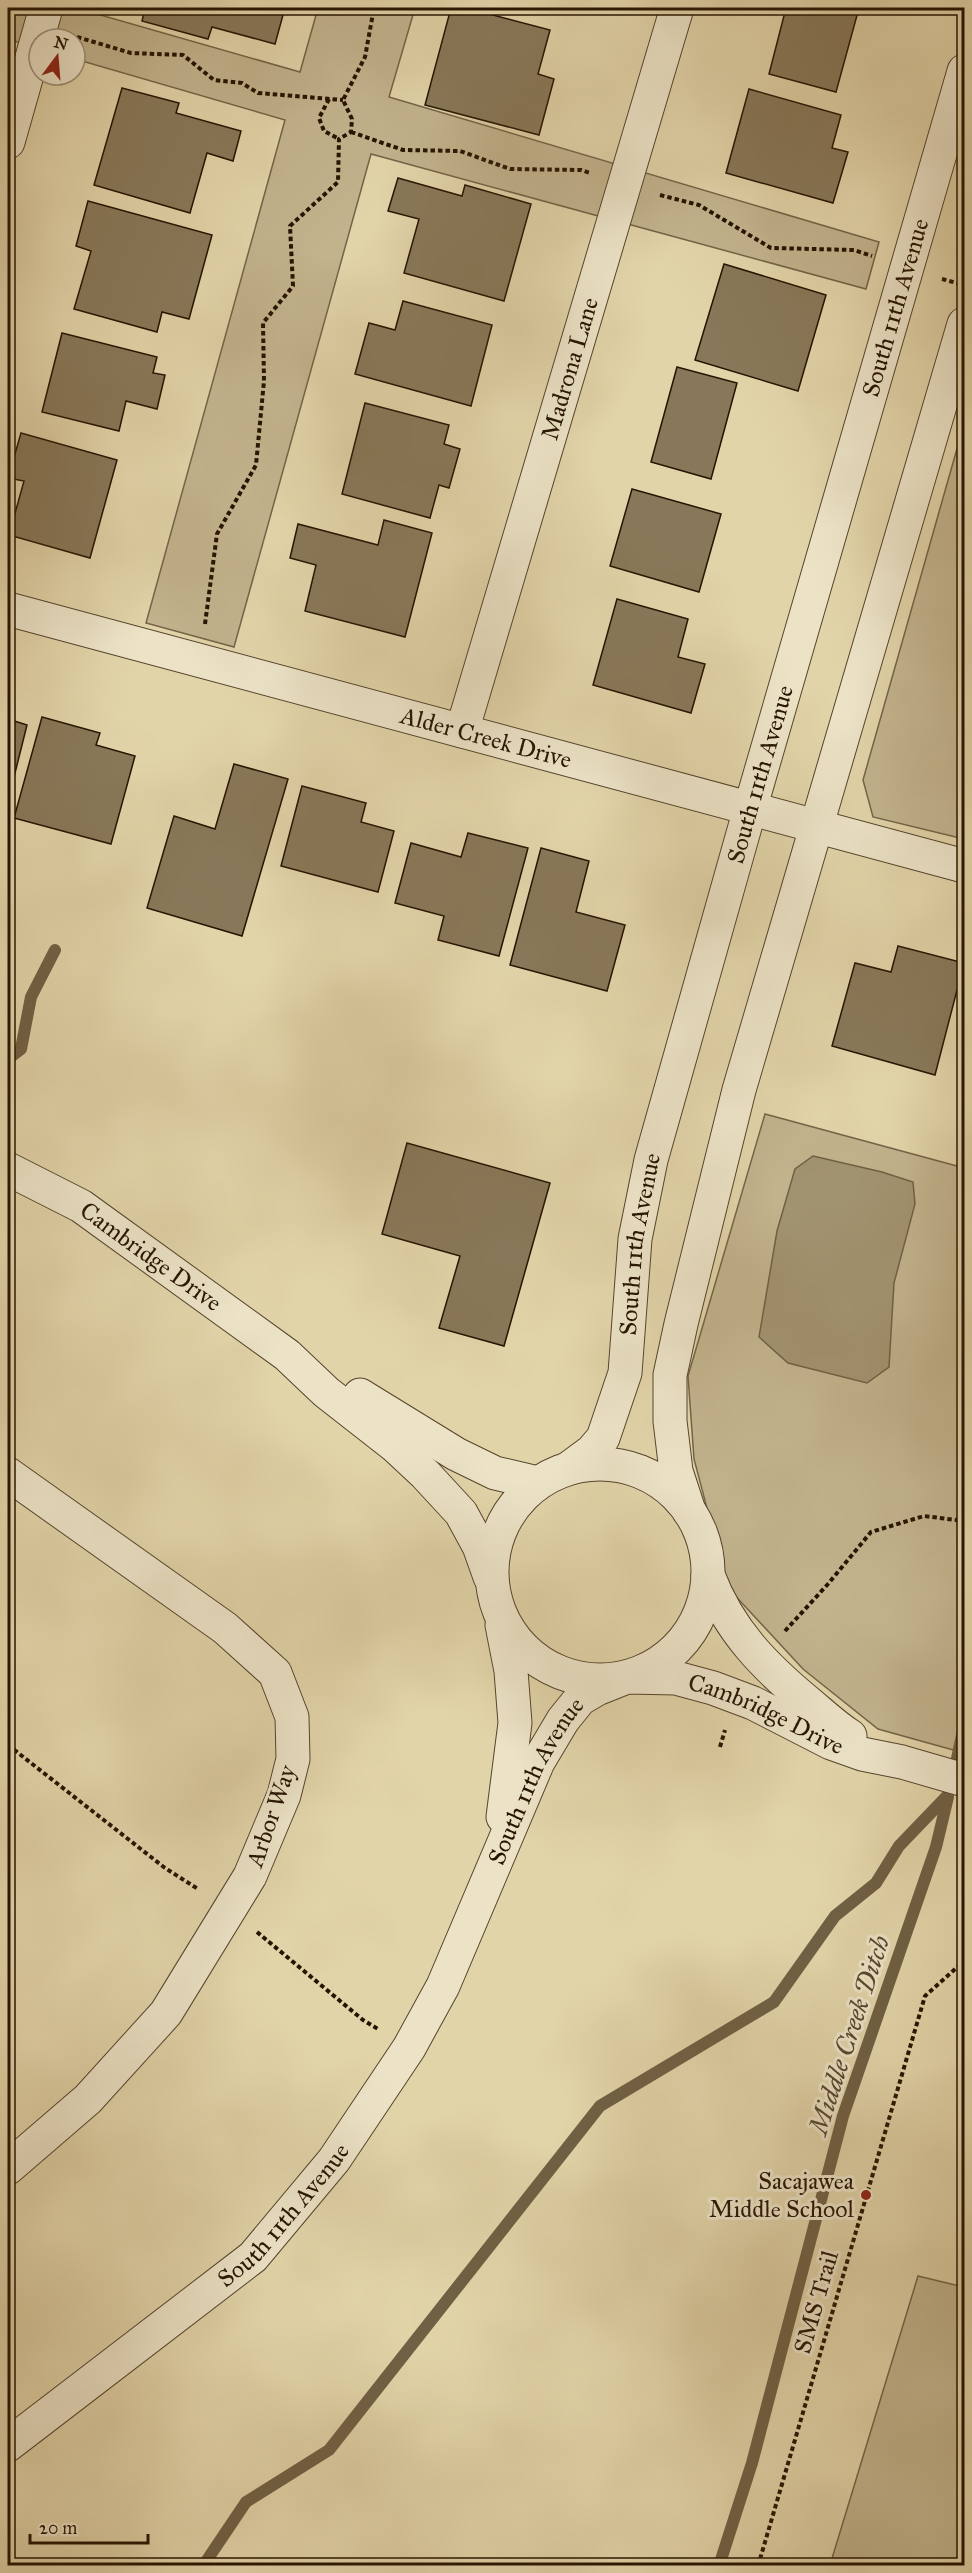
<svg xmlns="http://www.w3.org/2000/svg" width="972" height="2573" font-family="'IM FELL Great Primer',serif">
<rect width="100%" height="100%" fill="#e2d4a9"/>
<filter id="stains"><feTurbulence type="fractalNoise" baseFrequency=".00333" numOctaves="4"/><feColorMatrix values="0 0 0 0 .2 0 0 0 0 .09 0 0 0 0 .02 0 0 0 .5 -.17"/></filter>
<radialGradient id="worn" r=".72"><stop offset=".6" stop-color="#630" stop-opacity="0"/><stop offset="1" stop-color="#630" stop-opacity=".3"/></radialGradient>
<path fill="#c2b38d" stroke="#746448" stroke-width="1.5" d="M8,8H76L300,72L318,8H415L389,97L879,242L866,289L371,154L234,647L146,623L285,120L75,59V39H39V49L8,39Z
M964,424V839L873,817L863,780Z
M765,1114L957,1166L964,1143V1753L878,1729L803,1669L728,1588L694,1459L688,1376Z
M918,2276L964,2287V2565H830Z"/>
<path fill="#a29370" stroke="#706044" stroke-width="1.5" d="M813,1156L882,1172L913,1182L915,1204L894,1283L889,1367L867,1383L788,1363L759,1337L777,1231L795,1169Z"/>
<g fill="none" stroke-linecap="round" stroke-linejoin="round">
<path stroke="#706044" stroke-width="12" d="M8,1059L21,1049L31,997L55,950
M953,1777L964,1726
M203,2566L246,2502L329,2450L600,2106L774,2002L835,1916L876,1883L899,1846L948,1795
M719,2566L752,2463L843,2116L936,1847L948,1797"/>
</g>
<path fill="#887859" stroke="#261402" stroke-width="1.5" d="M145,8H257L283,15L275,44L212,27L208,39L142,21Z
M451,8H466L550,30L538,74L554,79L539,135L425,105Z
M786,8H859L836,92L769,74Z
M122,88L179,103L176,113L241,131L233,161L207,153L190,213L94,185Z
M749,89L841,115L832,148L848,152L833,203L726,173Z
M398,178L462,196L465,185L531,204L504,301L404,273L419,219L388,211Z
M88,201L212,235L189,319L162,312L157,332L74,309L91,251L76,246Z
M724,264L826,295L798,391L695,360Z
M403,301L492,325L471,406L355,374L369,323L395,330Z
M62,333L157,357L153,373L165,375L157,409L126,401L119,431L42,412Z
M677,367L737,383L711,479L651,462Z
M365,403L449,425L444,444L460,449L449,488L439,485L430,518L342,494Z
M21,433L117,460L90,558L9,535L24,481L8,478Z
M632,489L721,514L699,592L610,566Z
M384,520L432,533L405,637L305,611L316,565L290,558L298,524L378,545Z
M617,599L688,619L678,657L705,664L691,713L593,685Z
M42,717L100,733L96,745L135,756L111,844L14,818Z
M8,719L27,725L8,801Z
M234,764L288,779L242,936L147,908L174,816L215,829Z
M302,786L366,803L361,822L394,831L378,892L281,866Z
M468,833L528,848L499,956L438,940L444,916L395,903L411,843L461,857Z
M541,848L589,861L576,912L625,925L607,991L510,965Z
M898,946L964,963L935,1075L832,1046L855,963L891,972Z
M407,1143L550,1183L504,1346L439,1328L460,1256L382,1234Z"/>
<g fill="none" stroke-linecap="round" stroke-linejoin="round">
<g stroke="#55442c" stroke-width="35">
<g id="minor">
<path d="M8,142L46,8"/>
<path id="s1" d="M8,609L964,866"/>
<path id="s2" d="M462,731L677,8"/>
<path id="s3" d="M8,1169L81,1206L287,1355L326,1392L395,1446L425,1474L461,1513L479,1546L490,1577"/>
<path d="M360,1395L456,1454L495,1473L538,1483"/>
<circle cx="600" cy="1572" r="108"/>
<path id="s4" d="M569,1468L592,1451L603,1438L625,1373L635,1239L651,1160L750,809L964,71"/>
<path d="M8,1474L225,1628L275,1673L292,1717L293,1759L284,1795L250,1876L166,2013L88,2099L8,2168"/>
<path d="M689,1511L676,1471L670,1421V1375L681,1324L739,1090L964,324"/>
<path d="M708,1575C729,1631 765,1667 810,1704C823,1715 836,1727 850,1736"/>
<path d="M502,1625L511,1671L515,1723L503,1817"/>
<path id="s5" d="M8,2445L253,2257L334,2160L409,2048L443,1986L538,1762L563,1720L580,1699L597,1689L627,1677L676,1678L713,1688L753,1703L831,1743L862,1754L902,1762L964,1780"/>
</g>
</g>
<path stroke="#261402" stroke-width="4" stroke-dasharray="4.5 3" stroke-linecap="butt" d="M77,37L131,53L183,55L214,80L242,83L258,93L343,100
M329,99L319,118L324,131L339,139
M351,132L403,150L460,151L510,169L581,170L590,173
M660,195L699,205L771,248L854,250L872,256
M942,279L964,285
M205,624L217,534L256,465L264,381L263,323L293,286L290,226L338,182L339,139L351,132L352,119L343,100L365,57L374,8
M785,1631L828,1584L871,1532L924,1516L964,1521
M8,1745L165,1868L198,1889
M720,1747L725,1730
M257,1932L363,2020L378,2029
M758,2566L925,1996L964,1961"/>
<use href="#minor" stroke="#ece3c7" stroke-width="33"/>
</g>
<circle fill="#8f2418" stroke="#ece3c7" stroke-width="2" cx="866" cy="2195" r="6"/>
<g text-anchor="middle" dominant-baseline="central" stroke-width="6" stroke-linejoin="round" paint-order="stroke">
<g font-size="24" fill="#261402" stroke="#ece3c7">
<text stroke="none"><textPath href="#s4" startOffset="1216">South 11th Avenue</textPath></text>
<text stroke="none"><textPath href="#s2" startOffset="378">Madrona Lane</textPath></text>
<text stroke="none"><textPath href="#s1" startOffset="495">Alder Creek Drive</textPath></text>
<text stroke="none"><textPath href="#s4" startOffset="730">South 11th Avenue</textPath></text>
<text stroke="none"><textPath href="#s4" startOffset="244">South 11th Avenue</textPath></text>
<text stroke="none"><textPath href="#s3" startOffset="168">Cambridge Drive</textPath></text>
<text stroke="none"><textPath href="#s5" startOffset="1158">Cambridge Drive</textPath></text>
<text stroke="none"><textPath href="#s5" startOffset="866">South 11th Avenue</textPath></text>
<text transform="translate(271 1816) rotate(-71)">Arbor Way</text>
<text stroke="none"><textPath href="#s5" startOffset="360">South 11th Avenue</textPath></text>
<text transform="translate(816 2302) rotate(-74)">SMS Trail</text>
</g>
<g font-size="24" fill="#261402" stroke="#ece3c7" text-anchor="end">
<text x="854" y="2181">Sacajawea<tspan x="854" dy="28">Middle School</tspan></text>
</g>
<g font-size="26" font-style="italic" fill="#58472e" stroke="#ece3c7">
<text transform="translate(849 2035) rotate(-72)">Middle Creek Ditch</text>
</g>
</g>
<rect width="972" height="2573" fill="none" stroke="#e2d4a9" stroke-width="30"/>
<rect x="9" y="9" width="954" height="2555" fill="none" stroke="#261402" stroke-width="3"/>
<rect x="15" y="15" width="942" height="2543" fill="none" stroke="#261402" stroke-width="1.5"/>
<g transform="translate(57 57) rotate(16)"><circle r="28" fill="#ece3c7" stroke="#9d9078" stroke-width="1.5"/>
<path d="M0-4.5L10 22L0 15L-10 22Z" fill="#8f2418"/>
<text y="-9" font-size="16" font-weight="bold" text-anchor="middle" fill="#261402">N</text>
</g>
<path d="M30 2534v9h118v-9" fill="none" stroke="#261402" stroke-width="3"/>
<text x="39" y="2534" font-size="18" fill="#261402" stroke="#ece3c7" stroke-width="4.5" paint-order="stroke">20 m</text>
<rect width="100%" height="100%" filter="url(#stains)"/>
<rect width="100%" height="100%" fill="url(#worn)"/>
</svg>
